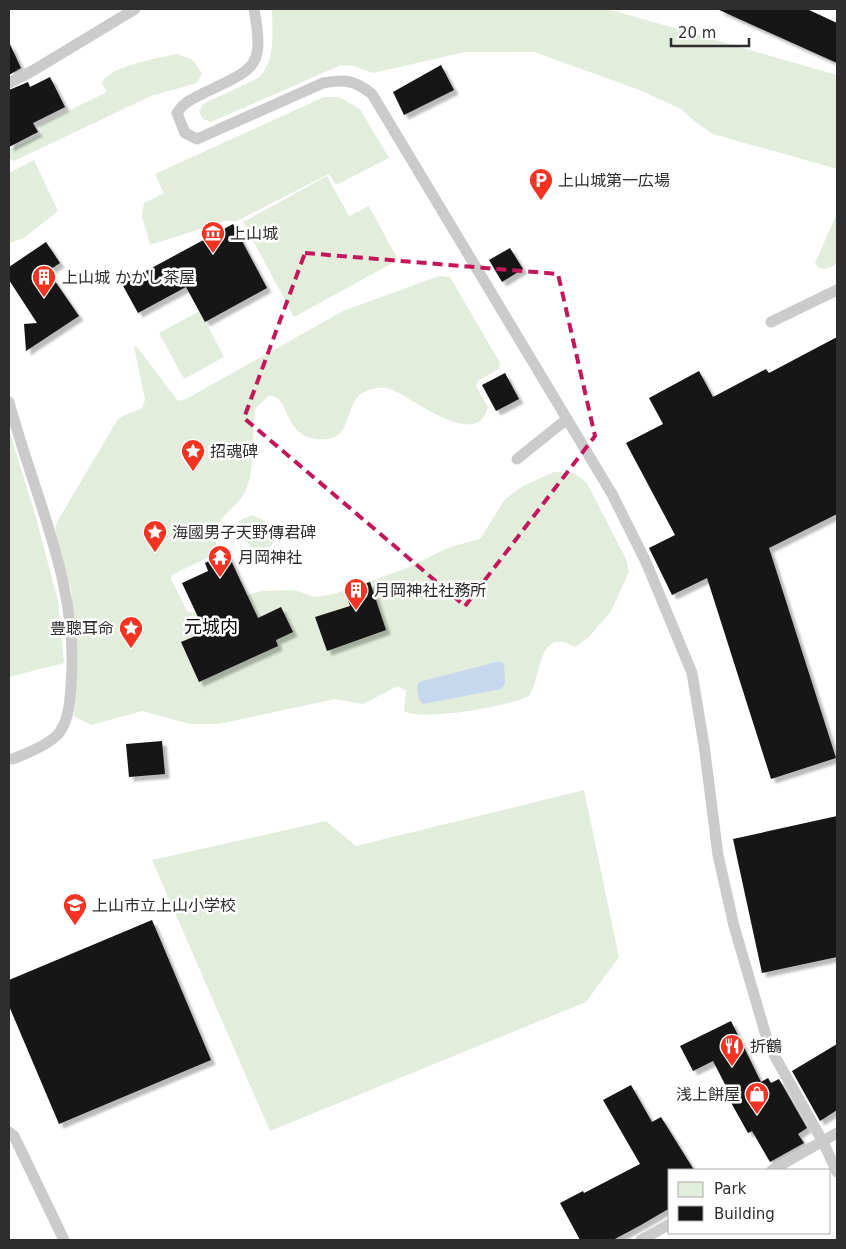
<svg xmlns="http://www.w3.org/2000/svg" width="846" height="1249" font-family="'DejaVu Sans','Noto Sans JP',sans-serif">
<defs>
<filter id="shadow"><feDropShadow dx="4.5" dy="4.5" stdDeviation="1" flood-color="#0004"/></filter>
</defs>
<rect width="100%" height="100%" fill="#fff"/>
<path fill="#e2eddb" d="M272,9H599L615,11L837,75V169L713,134L694,121L681,109L637,89L534,52H465L373,73L354,66L341,65L211,122L203,119L199,111L203,104L260,77C276,57 272,34 272,9Z
M177,54L193,60L202,74L197,83L151,96L14,161L9,158V150L42,134L39,125L107,92L102,83C108,66 160,58 177,54Z
M324,97H339L360,109L389,158L336,185L329,174L237,221H225L150,245L142,216L144,203L164,193L155,174Z
M34,160L58,211L24,238L9,243V173Z
M327,176L349,216L369,206L398,260L294,317L243,222Z
M837,213V264L825,269L819,268L815,263Z
M439,276L450,277L500,363L499,369L479,380L476,386L488,407C477,453 409,394 387,388C382,387 374,388 369,390C340,398 358,444 317,439C281,435 292,395 268,396L255,409C252,435 256,465 246,490C240,504 226,511 219,523C213,533 218,544 215,554L172,575L171,579L187,611L191,613L261,591L294,590L314,597L334,594L402,570L450,547L480,539L505,499L523,486L554,472L574,473L587,483L626,559L629,572L611,611L589,637L575,647C537,625 542,678 529,696C510,706 422,722 404,711L406,691L398,686L363,704L335,699L219,724H190L142,711L91,725L74,716L78,660L71,589L55,530L57,522L116,422L121,417L142,408L145,400L134,346L137,347L178,401L186,399L343,311Z
M200,311L224,357L184,379L159,333Z
M9,430L35,514L58,601L64,663L9,677Z
M252,515L265,521L274,540L273,544L268,549L253,548L236,532V525L242,519Z
M584,790L619,957L586,1002L270,1131L152,860L326,821L356,846Z"/>
<path fill="#c5d8ee" d="M500,661L504,664L505,683L501,689L423,704L419,700L417,686L419,682Z"/>
<path fill="#151515" filter="url(#shadow)" d="M717,9H807L837,23V63Z
M9,42L21,68L9,75Z
M441,65L454,90L404,115L393,92Z
M50,77L65,107L33,123L38,132L9,147V90L28,82L30,87Z
M233,224L267,288L205,322L186,287L138,313L122,284Z
M46,242L60,263L48,271L79,316L26,351L24,324L37,323L9,280V267Z
M510,248L523,269L502,282L489,260Z
M837,337V514L769,548L836,758L771,779L707,578L672,595L649,548L675,535L626,443L663,424L649,398L699,371L713,397L766,369L769,373Z
M505,373L519,399L496,411L482,385Z
M227,552L258,618L281,607L293,632L276,640L278,646L199,682L181,642L205,632L182,583L208,571L205,563Z
M370,582L386,630L327,651L315,617L350,606L345,590Z
M162,741L165,774L129,777L126,744Z
M837,816V957L762,973L733,839Z
M152,920L211,1060L59,1124L9,1006V980Z
M731,1021L761,1082L768,1078L771,1083L779,1079L807,1128L798,1134L804,1143L770,1162L752,1131L748,1133L729,1099L732,1098L713,1061L693,1071L680,1046Z
M837,1044V1110L820,1121L792,1071Z
M631,1085L652,1122L661,1117L694,1170H670V1208L641,1225L613,1240H580L560,1203L583,1191L584,1193L640,1164L603,1100Z"/>
<g fill="none" stroke-linecap="round" stroke-linejoin="round">
<path stroke="#cbcbcb" stroke-width="11" d="M254,9C265,69 255,68 204,93C192,99 184,102 177,113L185,133L197,139L323,83C346,79 354,80 372,94L612,494L646,562L692,673L704,745L718,855L734,926L769,1046L823,1142L837,1172
M9,83L34,70L135,9
M771,322L837,290
M9,402C34,496 80,586 71,686C70,700 69,717 61,730C54,743 27,753 13,759H9
M517,459L567,419
M9,1132L14,1136L64,1240
M772,1170L837,1133
M641,1240L670,1224"/>
</g>
<path fill="none" stroke="#c2185b" stroke-width="4" stroke-dasharray="10 6" stroke-linejoin="round" d="M305,253L558,274L595,436L465,606L244,418Z"/>
<defs>
<g id="parking-pin" transform="scale(1.25)"><path d="M0 17L-7.5 6A9.5 9.5 0 1 1 7.5 6Z" fill="#f43422" stroke="#fff"/><path d="M-3.5-5.5H1a3.5 3.5 0 0 1 0 7H-1V5.5H-3.5ZM-1-3.4V-.6H.8a1.4 1.4 0 0 0 0-2.8Z" fill="#fff"/></g>
<g id="museum-pin" transform="scale(1.25)"><path d="M0 17L-7.5 6A9.5 9.5 0 1 1 7.5 6Z" fill="#f43422" stroke="#fff"/><path d="M0-6L6-3V-2H-6V-3ZM-5-1h2V3h-2ZM-1-1h2V3h-2ZM3-1h2V3H3ZM-6 4H6V6H-6Z" fill="#fff"/></g>
<g id="building-pin" transform="scale(1.25)"><path d="M0 17L-7.5 6A9.5 9.5 0 1 1 7.5 6Z" fill="#f43422" stroke="#fff"/><path d="M-4-6H4V6H1V3H-1V6H-4ZM-2.5-4.3h1.7v1.8h-1.7ZM.8-4.3h1.7v1.8H.8ZM-2.5-1h1.7V.8h-1.7ZM.8-1h1.7V.8H.8Z" fill="#fff"/></g>
<g id="sight-pin" transform="scale(1.25)"><path d="M0 17L-7.5 6A9.5 9.5 0 1 1 7.5 6Z" fill="#f43422" stroke="#fff"/><path d="M0-6L1.8-2.2L6-1.7L2.9 1.2L3.7 5.4L0 3.3L-3.7 5.4L-2.9 1.2L-6-1.7L-1.8-2.2Z" fill="#fff"/></g>
<g id="temple-pin" transform="scale(1.25)"><path d="M0 17L-7.5 6A9.5 9.5 0 1 1 7.5 6Z" fill="#f43422" stroke="#fff"/><path d="M0-6L5-2H3V0L6.5 2.5H4V6H1.5V3h-3V6H-4V2.5H-6.5L-3 0V-2H-5Z" fill="#fff"/></g>
<g id="school-pin" transform="scale(1.25)"><path d="M0 17L-7.5 6A9.5 9.5 0 1 1 7.5 6Z" fill="#f43422" stroke="#fff"/><path d="M0-5L7-2L0 1L-7-2ZM-4 1L0 2.5L4 1V4Q0 6-4 4Z" fill="#fff"/></g>
<g id="restaurant-pin" transform="scale(1.25)"><path d="M0 17L-7.5 6A9.5 9.5 0 1 1 7.5 6Z" fill="#f43422" stroke="#fff"/><path d="M-5-6h1v4h1v-4h1v4h1v-4h1v5L-1.5 .5V6h-2V.5L-5-1ZM5-6V6H3V1.5H1.5Q1.5-4 5-6Z" fill="#fff"/></g>
<g id="shop-pin" transform="scale(1.25)"><path d="M0 17L-7.5 6A9.5 9.5 0 1 1 7.5 6Z" fill="#f43422" stroke="#fff"/><path d="M-5-2.5h2.3a2.7 3.5 0 0 1 5.4 0H5L5.5 6h-11ZM-1.5-2.5h3a1.5 2.3 0 0 0-3 0Z" fill="#fff"/></g>
</defs>
<g fill-rule="evenodd">
<use href="#parking-pin" x="541" y="180"/>
<use href="#museum-pin" x="213" y="233"/>
<use href="#building-pin" x="44" y="277"/>
<use href="#sight-pin" x="193" y="451"/>
<use href="#sight-pin" x="155" y="532"/>
<use href="#temple-pin" x="220" y="557"/>
<use href="#building-pin" x="356" y="590"/>
<use href="#sight-pin" x="131" y="628"/>
<use href="#school-pin" x="75" y="905"/>
<use href="#restaurant-pin" x="732" y="1046"/>
<use href="#shop-pin" x="757" y="1094"/>
</g>
<g text-anchor="middle" dominant-baseline="central" stroke-width="5" stroke-linejoin="round" paint-order="stroke">
<g font-size="16" fill="#2e2e2e" stroke="#fff" text-anchor="start">
<text x="558" y="180">上山城第一広場</text>
<text x="230" y="233">上山城</text>
<text x="62" y="277">上山城 かかし茶屋</text>
<text x="210" y="451">招魂碑</text>
<text x="172" y="532">海國男子天野傳君碑</text>
<text x="238" y="557">月岡神社</text>
<text x="374" y="590">月岡神社社務所</text>
<text x="114" y="628" text-anchor="end">豊聰耳命</text>
<text x="92" y="905">上山市立上山小学校</text>
<text x="750" y="1046">折鶴</text>
<text x="740" y="1094" text-anchor="end">浅上餅屋</text>
</g>
<g font-size="18" fill="#000" stroke="#fff">
<text x="211" y="626">元城内</text>
</g>
</g>
<rect width="846" height="1249" fill="none" stroke="#2e2e2e" stroke-width="20"/>
<rect x="668" y="1169" width="162" height="65" fill="#ffffff" stroke="#ababab"/>
<rect x="678" y="1182" width="25" height="15" fill="#e2eddb" stroke="#ababab"/>
<text x="714" y="1194" font-size="15" fill="#2e2e2e">Park</text>
<rect x="678" y="1206" width="25" height="15" fill="#151515" stroke="#ababab"/>
<text x="714" y="1219" font-size="15" fill="#2e2e2e">Building</text>
<path d="M671 38v8h78v-8" fill="none" stroke="#2e2e2e" stroke-width="2.5"/>
<text x="678" y="38" font-size="15" fill="#2e2e2e" stroke="#ffffff" stroke-width="4" paint-order="stroke">20 m</text>
</svg>
